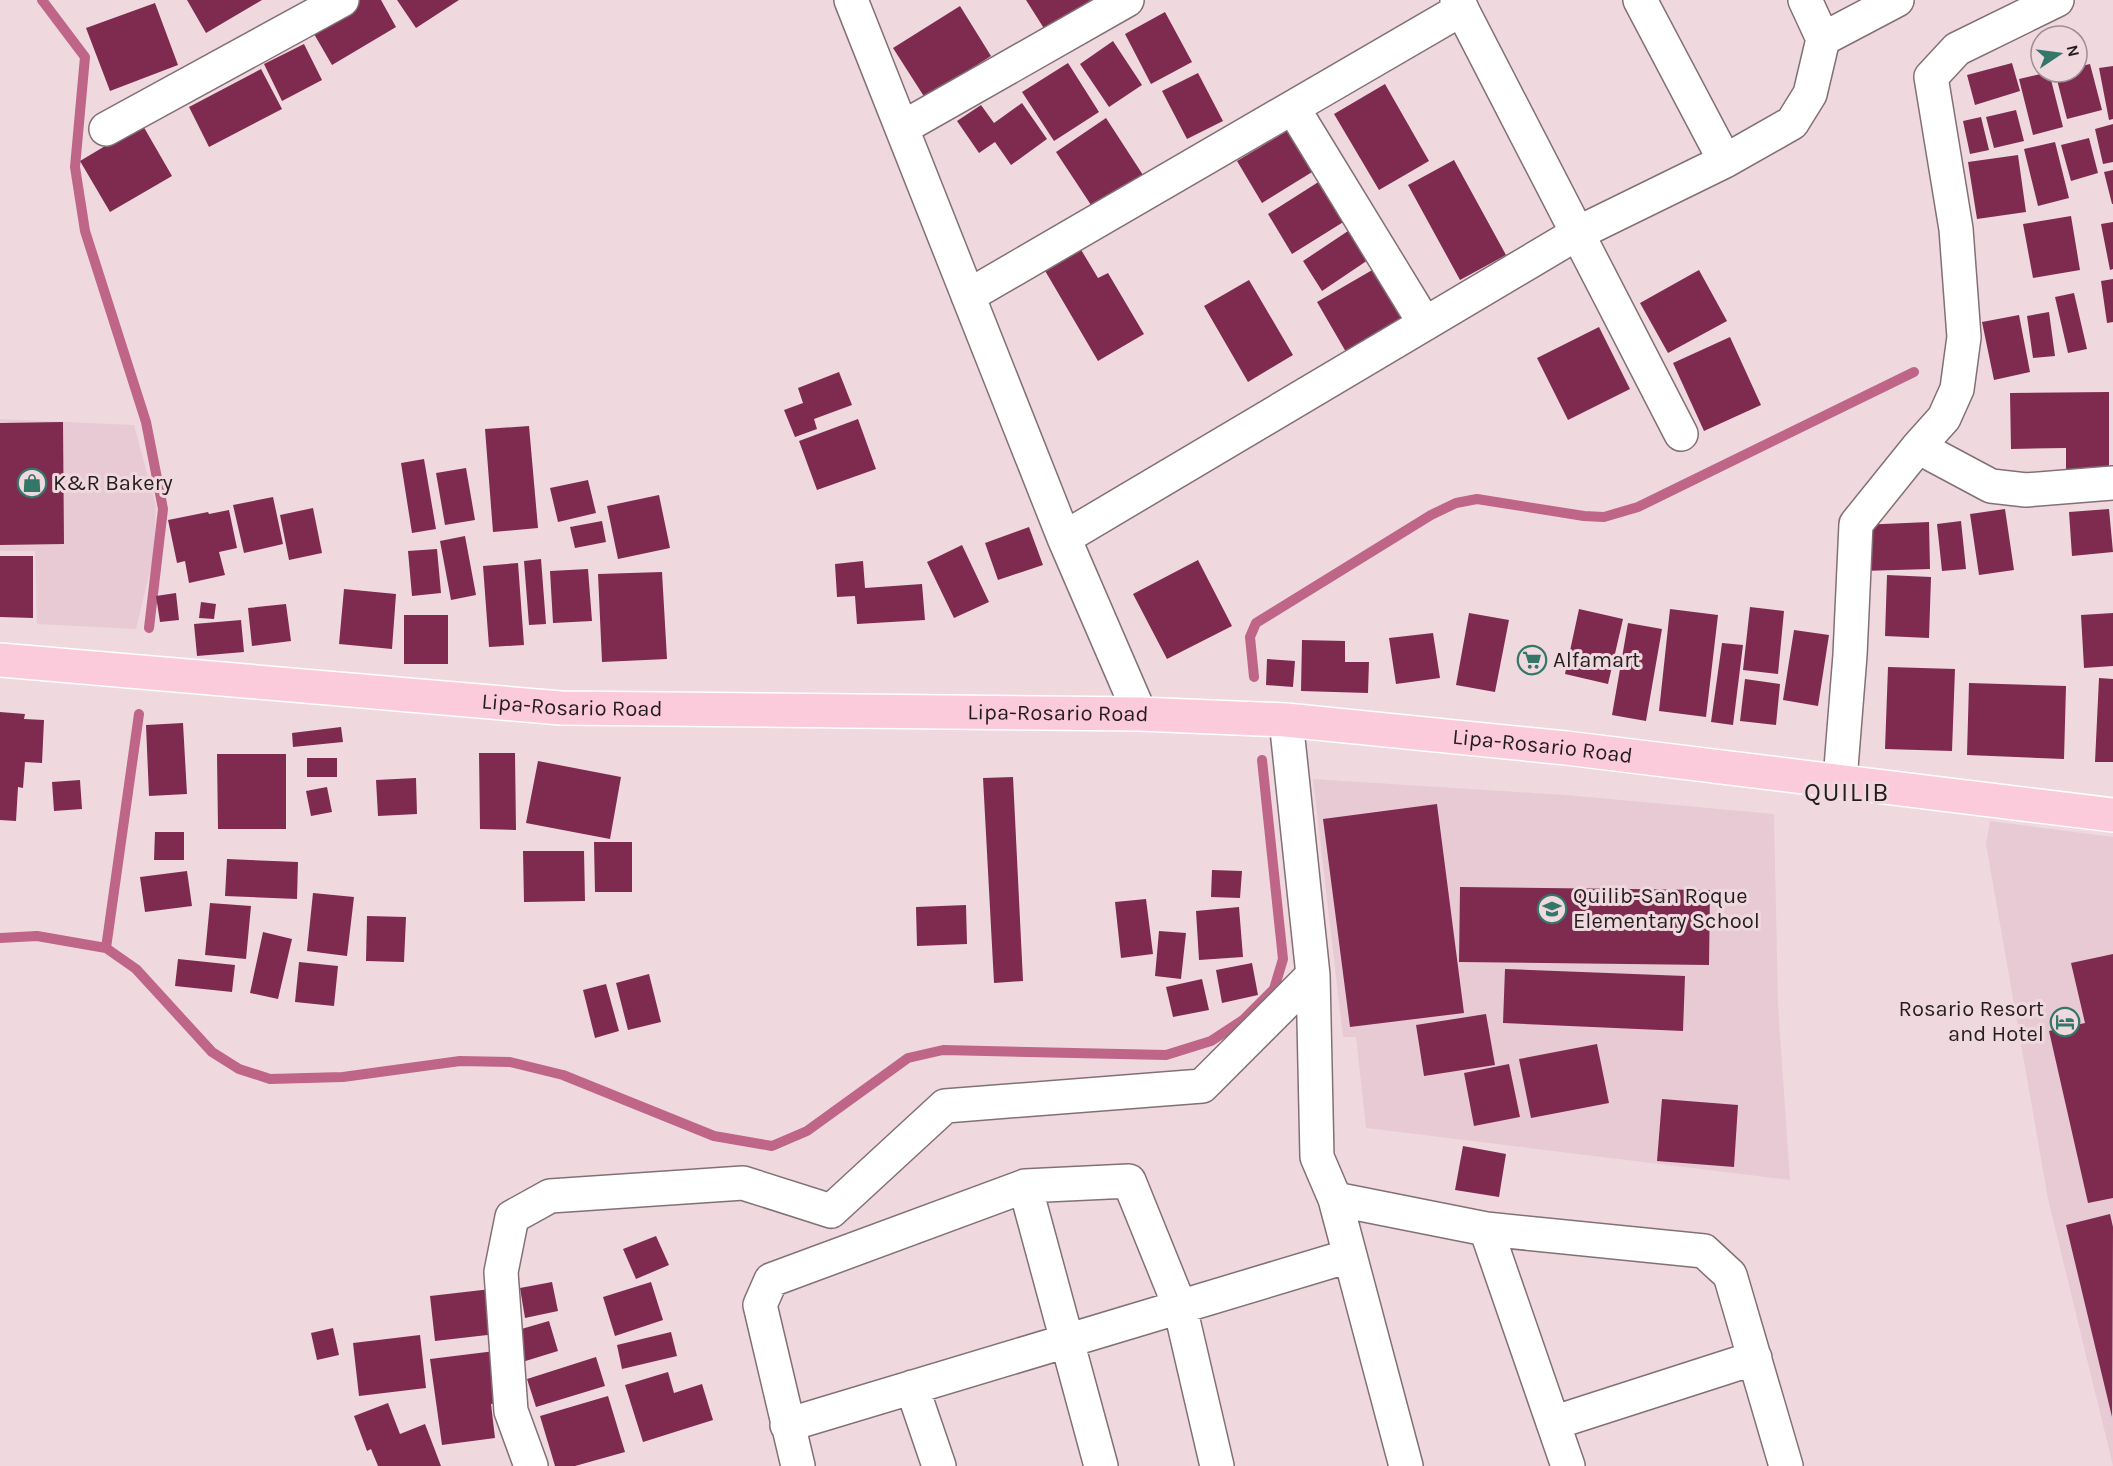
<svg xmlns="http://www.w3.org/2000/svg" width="2113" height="1466" font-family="Karla,sans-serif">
<rect width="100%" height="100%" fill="#efd9df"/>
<path fill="#e8cad4" d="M0,419L134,425L156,506L154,555L136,629L37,624L35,551H0Z
M1313,779L1566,795L1774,814L1778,1005L1790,1180L1366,1128L1356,1037H1343Z
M1990,821L2113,837V1466L2048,1199L1986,844Z"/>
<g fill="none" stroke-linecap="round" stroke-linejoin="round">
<path stroke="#bf6587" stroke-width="10" d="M42,0L85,57L75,167L85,231L146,422L163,509L149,628
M1254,677L1250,637L1256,623L1431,515L1456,503L1477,499L1584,516L1604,517L1638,507L1914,372
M0,938L37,936L106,948L136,969L212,1052L239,1069L270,1079L343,1077L460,1061L510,1062L563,1075L714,1136L772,1146L807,1131L908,1058L943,1050L1166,1055L1211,1041L1243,1020L1274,989L1283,959L1262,760
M106,948L139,714"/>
</g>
<path fill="#7f2b4f" d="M187,0H262L206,33Z
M358,0H381L396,27L332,65L310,27Z
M397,0H459L416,28Z
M1026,0H1091L1045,30Z
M155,3L178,65L110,91L86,28Z
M960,6L991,56L925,98L893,48Z
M1165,12L1192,62L1151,84L1125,34Z
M1113,41L1142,85L1109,107L1080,64Z
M304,44L322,80L282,101L264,64Z
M1068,63L1099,112L1054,141L1022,92Z
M2012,63L2020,91L1975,105L1967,75Z
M2090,64L2102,110L2067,119L2055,72H2077V67Z
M2113,66V119L2109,120L2099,68Z
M261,69L282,109L209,147L189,107Z
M2049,72L2063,127L2033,135L2019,79Z
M1198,73L1223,121L1187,139L1162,91Z
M1385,84L1429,161L1379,190L1334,114Z
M1022,103L1047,139L1011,165L995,142L979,153L957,121L981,105L994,123Z
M2016,110L2024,141L1994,148L1986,117Z
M1981,117L1989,150L1970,154L1963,121Z
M1106,118L1143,175L1093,208L1056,152Z
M142,124L172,176L110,212L80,161Z
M2113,124V162L2103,164L2095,129Z
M1292,128L1317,169L1262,203L1237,161Z
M2089,138L2098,173L2071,181L2061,145Z
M2055,142L2069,198L2038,206L2024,149Z
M2018,155L2026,212L1977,219L1968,162Z
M1454,160L1506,255L1460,280L1408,185Z
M2113,170V204H2112L2104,172Z
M1320,181L1345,221L1292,254L1268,214Z
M2071,216L2080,270L2033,278L2023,224Z
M2113,222V269L2110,270L2101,224Z
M1351,229L1371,258L1322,291L1303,261Z
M1080,248L1098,278L1108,273L1144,334L1098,361L1044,269Z
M1374,269L1403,319L1346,352L1317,302Z
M1699,270L1727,321L1668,353L1640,303Z
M2113,279V322L2107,323L2101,281Z
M1249,280L1293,355L1248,382L1204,306Z
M2074,293L2087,349L2068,353L2055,297Z
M2049,312L2055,356L2033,358L2027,316Z
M2019,315L2030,372L1994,380L1982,322Z
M1599,327L1630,389L1568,420L1537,358Z
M1730,337L1761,405L1704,431L1673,363Z
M839,372L852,405L814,419L817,429L795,437L784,410L803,403L798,388Z
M2109,392V477H2066V448L2011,449L2010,393Z
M858,419L876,469L817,490L799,441Z
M63,422L64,544L0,545V423Z
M529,426L538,528L493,532L485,429Z
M424,459L436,529L412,533L401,463Z
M466,468L475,520L445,525L436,473Z
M588,480L596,513L558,522L550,488Z
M659,495L670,548L618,559L607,506Z
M273,497L283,544L244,553L233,505Z
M313,508L322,553L289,560L280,515Z
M2005,509L2014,570L1979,575L1970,514Z
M2109,509L2113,552L2072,556L2069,512Z
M229,510L237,548L219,552L225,575L189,583L185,561L177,563L168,520L208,512L209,514Z
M602,521L606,542L575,548L570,527Z
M1961,521L1966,569L1942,571L1937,524Z
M1929,522L1930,569L1862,571L1860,525Z
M1029,527L1043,565L998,580L985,543Z
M465,536L476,595L451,600L440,541Z
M962,545L989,602L954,618L927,562Z
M437,549L441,593L412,596L408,551Z
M0,556H33V618L0,617Z
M541,559L546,624L529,625L524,561Z
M1198,560L1232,626L1167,659L1133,594Z
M863,561L865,588L922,584L925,620L857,624L855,596L837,597L835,564Z
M518,563L524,645L489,647L483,566Z
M588,569L592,621L553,623L550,571Z
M662,572L667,659L602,662L598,574Z
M1887,575L1931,577L1929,638L1885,636Z
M344,589L396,594L392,649L339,644Z
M176,593L179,620L160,622L156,596Z
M201,602L216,604L214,619L199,618Z
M286,604L291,641L252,646L248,608Z
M1750,607L1784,611L1778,674L1743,670Z
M1579,609L1623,619L1608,684L1565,674Z
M1670,609L1718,615L1706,717L1659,711Z
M1469,613L1509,620L1495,692L1456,685Z
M2113,613V666L2084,668L2081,615Z
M404,615H448V664H404Z
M241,620L244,652L197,656L194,624Z
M1628,623L1662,629L1646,721L1612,715Z
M1794,630L1829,635L1818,706L1783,700Z
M1433,633L1440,678L1396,684L1389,638Z
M1302,640L1345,641V662H1369L1368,693L1301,691Z
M1722,643L1743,645L1733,725L1711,722Z
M1267,659L1295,661L1293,687L1266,685Z
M1888,667L1955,669L1952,751L1885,749Z
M2099,678L2113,679V762H2095Z
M1745,679L1780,684L1776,725L1740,721Z
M1969,683L2066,686L2064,759L1967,755Z
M0,712L25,714L24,719L44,720L42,763L25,762L23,788L18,787L16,821L0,820Z
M183,723L187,794L149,796L146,725Z
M341,727L343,742L293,747L292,733Z
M479,753H515L516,830L480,829Z
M217,754H286V829H218Z
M307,758H337V777H307Z
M538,761L621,777L610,839L526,823Z
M1013,777L1023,981L994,983L983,778Z
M416,778L417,814L378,816L376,780Z
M80,780L82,809L54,811L52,782Z
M327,787L332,812L311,816L306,791Z
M1437,804L1464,1013L1350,1027L1323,819Z
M155,832H184V860H154Z
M594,842H632V892H595Z
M523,851H584L585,901L524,902Z
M227,859L298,862L297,899L225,896Z
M1212,870L1242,871L1240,898L1211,897Z
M187,871L192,906L145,912L140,877Z
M1460,887L1710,890L1709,965L1459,962Z
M313,893L354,897L347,956L307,951Z
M1146,899L1153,954L1121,958L1115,902Z
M210,903L251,906L246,959L205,955Z
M966,905L967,944L917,946L916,907Z
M1239,907L1243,957L1199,960L1196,911Z
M367,916L406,917L404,962L366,961Z
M1159,931L1186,933L1181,979L1155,976Z
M263,932L292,939L278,999L250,993Z
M2113,954V1198L2088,1203L2049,1031L2085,1023L2071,963Z
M178,959L235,965L232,992L175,986Z
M299,962L338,966L334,1006L295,1002Z
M1252,963L1258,995L1222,1003L1216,970Z
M1505,969L1685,976L1683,1031L1503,1023Z
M649,974L661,1022L628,1030L616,983Z
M1202,979L1209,1010L1173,1017L1166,987Z
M606,984L619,1031L595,1038L583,990Z
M1486,1014L1495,1065L1424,1076L1416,1025Z
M1597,1044L1609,1103L1531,1118L1519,1059Z
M1509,1064L1520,1117L1474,1126L1464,1073Z
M1662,1099L1738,1105L1734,1167L1657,1161Z
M1463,1146L1506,1154L1499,1197L1455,1190Z
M2110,1214L2113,1227L2112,1417L2066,1225Z
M656,1236L669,1265L636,1279L623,1249Z
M552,1282L558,1311L525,1318L520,1288Z
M651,1282L663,1320L615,1336L603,1297Z
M491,1289L496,1334L435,1341L430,1296Z
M549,1321L558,1351L519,1363L511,1332Z
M333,1328L339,1355L317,1360L311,1333Z
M671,1332L677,1356L622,1369L617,1345Z
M420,1335L426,1388L359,1396L353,1343Z
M495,1351L502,1402L491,1404L495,1438L442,1445L430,1359Z
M596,1357L605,1386L536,1407L527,1379Z
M668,1372L674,1393L702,1384L713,1420L643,1442L625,1385Z
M608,1396L625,1452L575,1466H555L540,1416Z
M388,1403L400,1434L425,1424L441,1466H378L371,1449L367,1451L354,1416Z"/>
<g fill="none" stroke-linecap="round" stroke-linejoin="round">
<g stroke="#837076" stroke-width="36">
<path id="minor" d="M851,0L1064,538L1140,714
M1457,0L1681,434
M1640,0L1725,161
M1823,39L1897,0
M1293,108L1425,324
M902,128L1127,0
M106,129L342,0
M968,296L1462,9
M1918,447L1991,486L2026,490L2113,483
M1064,538L1578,233L1725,161L1792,123L1810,94L1823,39L1805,0
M1286,720L1313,975L1317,1157L1335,1199L1406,1466
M1840,780L1850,655L1856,524L1918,447L1944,418L1957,389L1964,337L1956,229L1931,77L1957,49L2057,0
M1025,1186L1101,1466
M1335,1199L1486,1229L1704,1251L1730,1275L1786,1466
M1486,1229L1568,1466
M912,1387L939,1466
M1553,1423L1755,1358
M787,1425L1349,1256
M531,1466L511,1411L501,1272L512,1217L550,1196L743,1183L831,1211L945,1106L1202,1086L1313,975
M798,1466L760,1305L771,1280L1025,1186L1129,1181L1180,1307L1217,1466"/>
</g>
<g stroke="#fff" stroke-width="36">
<g id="primary">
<path id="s1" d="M0,660L561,708L1140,714L1286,720L1566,748L2113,815"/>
</g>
</g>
<use href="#minor" stroke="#fff" stroke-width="33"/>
<use href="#primary" stroke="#fbcadb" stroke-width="33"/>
</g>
<defs>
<g id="shop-ring" transform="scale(1.5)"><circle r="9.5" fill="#efd9df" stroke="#347668" stroke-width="1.5"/><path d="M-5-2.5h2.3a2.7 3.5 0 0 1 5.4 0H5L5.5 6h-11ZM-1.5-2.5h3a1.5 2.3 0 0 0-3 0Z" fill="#347668"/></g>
<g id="supermarket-ring" transform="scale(1.5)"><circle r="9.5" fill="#efd9df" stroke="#347668" stroke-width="1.5"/><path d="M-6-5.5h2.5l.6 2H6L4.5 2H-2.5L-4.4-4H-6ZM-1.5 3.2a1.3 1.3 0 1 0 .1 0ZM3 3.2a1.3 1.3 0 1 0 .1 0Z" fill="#347668"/></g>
<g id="school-ring" transform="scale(1.5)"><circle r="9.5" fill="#efd9df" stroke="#347668" stroke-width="1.5"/><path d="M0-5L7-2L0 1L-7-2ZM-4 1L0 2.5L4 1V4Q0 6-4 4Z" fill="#347668"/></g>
<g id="hotel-ring" transform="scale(1.5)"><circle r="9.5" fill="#efd9df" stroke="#347668" stroke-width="1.5"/><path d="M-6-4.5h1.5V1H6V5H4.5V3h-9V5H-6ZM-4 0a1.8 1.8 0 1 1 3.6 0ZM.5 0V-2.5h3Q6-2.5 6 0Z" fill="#347668"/></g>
</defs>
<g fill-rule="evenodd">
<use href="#shop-ring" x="32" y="483"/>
<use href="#supermarket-ring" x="1532" y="660"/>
<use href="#school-ring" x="1552" y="909"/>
<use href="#hotel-ring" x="2065" y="1022"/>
</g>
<g text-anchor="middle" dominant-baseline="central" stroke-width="6" stroke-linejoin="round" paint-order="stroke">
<g font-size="22" fill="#241d1f" stroke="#efd9df" text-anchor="start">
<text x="53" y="483">K&amp;R Bakery</text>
<text x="1553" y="660">Alfamart</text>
<text x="1573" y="896">Quilib-San Roque<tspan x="1573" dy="25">Elementary School</tspan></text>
<text x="2044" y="1009" text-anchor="end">Rosario Resort<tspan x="2044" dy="25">and Hotel</tspan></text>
</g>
<g font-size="22" fill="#241d1f" stroke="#efd9df">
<text stroke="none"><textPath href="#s1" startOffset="574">Lipa-Rosario Road</textPath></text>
<text stroke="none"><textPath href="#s1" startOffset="1060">Lipa-Rosario Road</textPath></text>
<text stroke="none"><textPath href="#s1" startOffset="1546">Lipa-Rosario Road</textPath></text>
</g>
<g font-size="26" letter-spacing="1.5" fill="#241d1f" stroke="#efd9df">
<text x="1847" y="792">QUILIB</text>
</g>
</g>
<g transform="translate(2059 54) rotate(77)"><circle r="28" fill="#efd9df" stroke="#9e8e92" stroke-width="1.5"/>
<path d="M0-4.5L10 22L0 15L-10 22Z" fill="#347668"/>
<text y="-9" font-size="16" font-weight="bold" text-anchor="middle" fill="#241d1f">N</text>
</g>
</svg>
